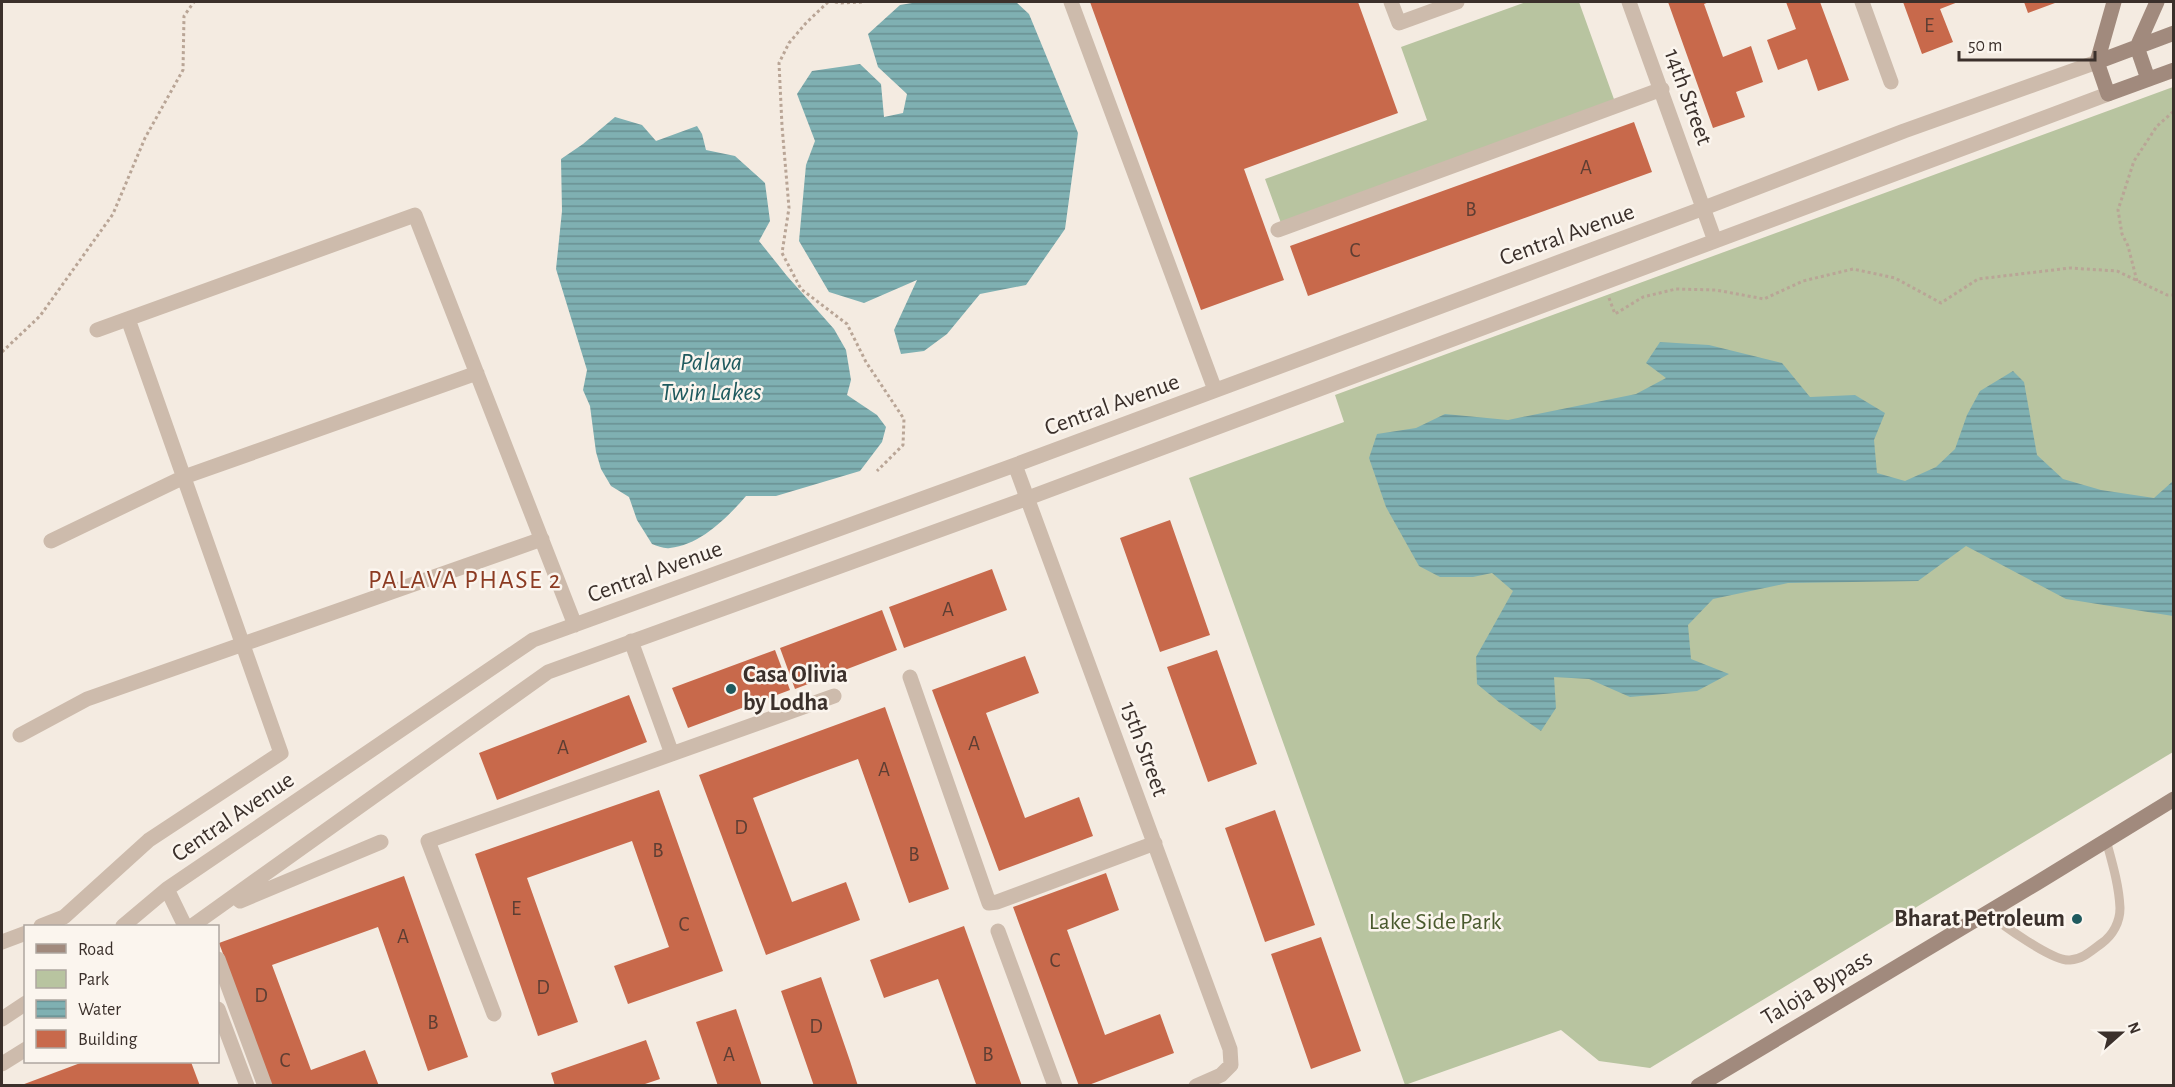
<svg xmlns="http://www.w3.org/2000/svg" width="2175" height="1087" font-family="'Alegreya Sans',sans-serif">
<defs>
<pattern id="water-rules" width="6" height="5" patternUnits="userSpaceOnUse" patternTransform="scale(1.5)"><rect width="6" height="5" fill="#7fb0b2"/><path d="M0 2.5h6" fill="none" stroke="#699091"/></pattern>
</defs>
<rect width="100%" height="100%" fill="#f4ebe1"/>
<path fill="#b8c4a0" d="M1526,2H1579L1615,102L1281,223L1265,179L1427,120L1401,47Z
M2173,87V752L1650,1068L1599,1061L1561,1030L1405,1085L1189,478L1344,422L1335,395Z"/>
<path fill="url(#water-rules)" d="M918,2H1016L1029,14L1078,133L1065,229L1026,285L980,294L947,334L924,351L901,354L894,330L917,280L864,303L829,292L799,241L806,165L815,141L797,94L812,71L860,64L881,84L884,117L903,113L907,94L878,67L868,34L900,5Z
M615,117L642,125L656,141L697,126L702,134L706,150L735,156L765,183L770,221L759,241L787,276L834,329L846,350L851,380L847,395L877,415L886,427L882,442L860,471L776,496H746C727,518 700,545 670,548C664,549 658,546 652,544L637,520L629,497L611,486L601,469L596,452L590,406L583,390L587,370L556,269L562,211L561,159L583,144Z
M1660,342L1709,345L1782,363L1810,397L1855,395L1885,413L1874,440L1877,473L1905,481L1936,467L1955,449L1967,415L1980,391L2013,371L2024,382L2037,455L2063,479L2101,490L2154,498L2173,481V616L2066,599L1966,546L1918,581L1788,583L1713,599L1688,625L1691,659L1729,674L1697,691L1630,697L1589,679L1554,677L1556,708L1541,731L1500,703L1477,684L1476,657L1513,591L1492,573L1473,577H1440L1419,566L1386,507L1369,458L1377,434L1416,428L1445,414L1508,420L1636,394L1666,378L1646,363Z"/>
<path fill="#c8694b" d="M1090,2H1358L1398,113L1244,169L1284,280L1201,310Z
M1668,2H1709L1704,4L1723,57L1751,46L1763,82L1736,92L1745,117L1713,128Z
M1786,2H1820L1849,80L1818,91L1807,59L1778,70L1767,40L1796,29Z
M1903,2H1958L1940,9L1953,42L1922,54Z
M2024,2H2055V3L2028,13Z
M1634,122L1652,172L1308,296L1290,246Z
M1170,520L1210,635L1160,652L1120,538Z
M992,569L1007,610L904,648L889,607Z
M882,610L897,650L795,689L780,648Z
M775,650L790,690L688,728L672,688Z
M1217,650L1257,764L1208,782L1167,667Z
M1025,656L1039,693L986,713L1025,818L1079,797L1093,836L999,871L932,690Z
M629,695L647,742L497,800L479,753Z
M885,707L949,889L909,903L858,759L806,778L753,798L792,902L846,882L860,920L766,955L699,775Z
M659,790L723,971L628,1004L614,966L669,947L632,841L527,878L578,1022L538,1036L475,854Z
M1275,810L1315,925L1265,942L1225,828Z
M1106,873L1119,910L1067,930L1105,1035L1160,1014L1174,1053L1086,1086H1079L1013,907Z
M404,876L468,1057L428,1071L378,927L272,965L311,1070L365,1050L379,1086H272L219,943Z
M964,926L994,1009L1022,1086H972L976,1084L938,979L884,998L870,960Z
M1321,937L1361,1051L1311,1069L1271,954Z
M821,977L850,1061L858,1086H814L781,991Z
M736,1009L762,1086H718L696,1022Z
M646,1040L660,1079L639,1086H555L551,1073Z
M83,1062H191L200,1086H19Z"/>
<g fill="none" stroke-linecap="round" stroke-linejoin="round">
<path stroke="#b9a596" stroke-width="3" stroke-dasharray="3 3" stroke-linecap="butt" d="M828,2L806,23L789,43L779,63L782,126L789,208L782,253L801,289L847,324L866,362L904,419L903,445L877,471
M835,2L841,3L864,2
M2137,281L2128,246L2122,234L2118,210L2134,161L2157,126L2174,111
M1609,298L1615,314L1643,297L1676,289L1716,290L1764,299L1803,281L1853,269L1895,278L1941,303L1978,279L2070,268L2117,271L2167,295H2174
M2,352L40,316L113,214L145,138L183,70L184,16L194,2"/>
<path stroke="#cdbbac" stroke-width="9" d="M1987,912C2001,924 2053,962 2070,960C2083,959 2091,951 2102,943C2113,935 2120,922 2120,908C2119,885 2112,862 2106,840"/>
<path stroke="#cdbbac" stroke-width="15" d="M1071,2L1215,390
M1391,2L1399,23L1457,2
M1629,2L1715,241
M1862,2L1891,82
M1278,230L1662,89
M97,330L415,215L575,625
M1015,465L1230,1049L1231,1065L1221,1075L1196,1086
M51,541L184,477L477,373
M631,641L672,754
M910,677L989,903L997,902L1155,843
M20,735L87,699L542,539
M167,889L185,926
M240,901L381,842
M41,926L64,917L149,840L281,753L128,319
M123,926L167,889L533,640L1015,465L1704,208L1904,131L2097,62
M192,926L548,672L1028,498L2108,94
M998,931L1055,1086
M2,942L26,933
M218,959L265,1086
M218,1009L247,1086
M494,1014L428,841L834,696
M2,1019L26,1003
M2,1064L26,1049"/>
<path stroke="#a18a7d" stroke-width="15" d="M2114,2L2097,62L2108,94L2174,70
M2097,62L2174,33
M2148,79L2137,47L2157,2
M1698,1086L2037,883L2174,799"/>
</g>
<g fill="#1f5a5e" stroke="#fbf5ee" stroke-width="2">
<circle cx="731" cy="689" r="6"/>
<circle cx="2077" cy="919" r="6"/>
</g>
<g text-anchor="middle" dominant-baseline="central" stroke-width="5" stroke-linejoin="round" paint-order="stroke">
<g font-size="21" fill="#5e3e33">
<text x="1929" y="25">E</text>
<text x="1586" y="167">A</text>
<text x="1471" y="209">B</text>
<text x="1355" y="250">C</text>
<text x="948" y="609">A</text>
<text x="974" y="743">A</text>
<text x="563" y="747">A</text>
<text x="884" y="769">A</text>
<text x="741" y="827">D</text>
<text x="658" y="850">B</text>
<text x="914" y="854">B</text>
<text x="516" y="908">E</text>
<text x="684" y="924">C</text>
<text x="403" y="936">A</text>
<text x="1055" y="960">C</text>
<text x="543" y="987">D</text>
<text x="261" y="995">D</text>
<text x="433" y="1022">B</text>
<text x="816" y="1026">D</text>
<text x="729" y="1054">A</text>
<text x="988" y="1054">B</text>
<text x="285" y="1060">C</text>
</g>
<g font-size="24" fill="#3b302b" stroke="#fbf5ee">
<text transform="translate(1688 97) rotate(70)">14th Street</text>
<text transform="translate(1567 235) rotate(-20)">Central Avenue</text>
<text transform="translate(1112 405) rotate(-20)">Central Avenue</text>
<text transform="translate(655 572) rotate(-20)">Central Avenue</text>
<text transform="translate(1144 749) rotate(70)">15th Street</text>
<text transform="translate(233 817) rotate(-34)">Central Avenue</text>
<text transform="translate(1817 988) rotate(-31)">Taloja Bypass</text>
</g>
<g font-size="24" font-weight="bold" fill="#3b302b" stroke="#fbf5ee" text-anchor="start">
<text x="743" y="675">Casa Olivia<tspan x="743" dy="28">by Lodha</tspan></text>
<text x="2065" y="919" text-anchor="end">Bharat Petroleum</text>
</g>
<g font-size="24" fill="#4a5a2e" stroke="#fbf5ee">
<text x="1435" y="922">Lake Side Park</text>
</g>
<g font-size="26" font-style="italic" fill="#1f5a5e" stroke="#fbf5ee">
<text x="711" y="362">Palava<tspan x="711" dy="30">Twin Lakes</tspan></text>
</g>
<g font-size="26" letter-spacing="1.5" fill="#8c3b22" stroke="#fbf5ee">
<text x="465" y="580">PALAVA PHASE 2</text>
</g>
</g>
<rect width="2175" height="1087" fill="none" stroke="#3b302b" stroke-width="6"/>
<rect x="24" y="925" width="195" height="138" fill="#fbf5ee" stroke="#aea6a0" stroke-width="1.5"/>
<rect x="36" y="944" width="30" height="9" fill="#a18a7d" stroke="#aea6a0" stroke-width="1.5"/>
<text x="78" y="955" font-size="18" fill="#3b302b">Road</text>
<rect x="36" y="970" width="30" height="18" fill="#b8c4a0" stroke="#aea6a0" stroke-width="1.5"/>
<text x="78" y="985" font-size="18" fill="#3b302b">Park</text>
<rect x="36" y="1000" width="30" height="18" fill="url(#water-rules)" stroke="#aea6a0" stroke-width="1.5"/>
<text x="78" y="1015" font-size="18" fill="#3b302b">Water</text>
<rect x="36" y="1030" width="30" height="18" fill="#c8694b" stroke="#aea6a0" stroke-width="1.5"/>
<text x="78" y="1045" font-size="18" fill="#3b302b">Building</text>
<g transform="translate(2121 1033) rotate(69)" stroke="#fbf5ee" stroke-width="4.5" paint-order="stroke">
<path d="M0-4.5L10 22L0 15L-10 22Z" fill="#3b302b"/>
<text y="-9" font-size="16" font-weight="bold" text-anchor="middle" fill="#3b302b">N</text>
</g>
<path d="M1959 51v9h136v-9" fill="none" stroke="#3b302b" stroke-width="3"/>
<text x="1968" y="51" font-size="18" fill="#3b302b" stroke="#fbf5ee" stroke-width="4.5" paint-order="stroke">50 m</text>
</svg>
